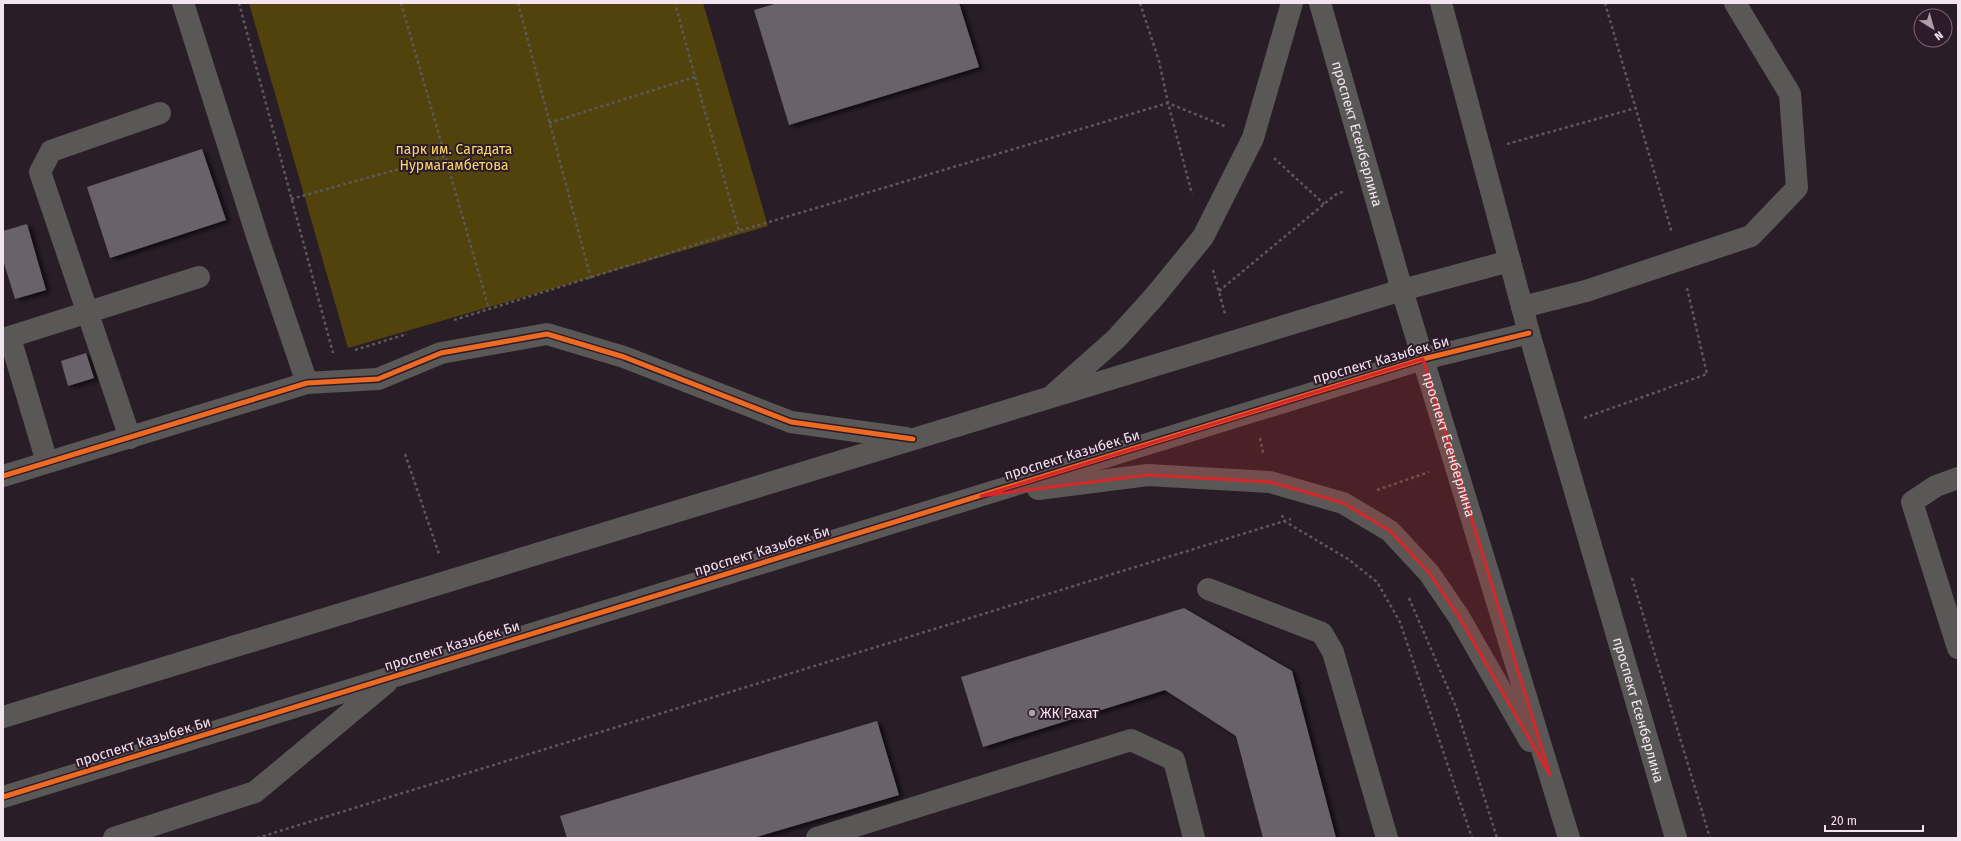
<svg xmlns="http://www.w3.org/2000/svg" width="1961" height="841" font-family="'Fira Sans',sans-serif">
<defs>
<filter id="shadow"><feDropShadow dx="4.5" dy="2.5" stdDeviation="2" flood-color="#0009"/></filter>
</defs>
<rect width="100%" height="100%" fill="#291e27"/>
<path fill="#52430d" d="M249,3H703L768,226L348,348Z"/>
<path fill="#6b626a" filter="url(#shadow)" d="M778,3H959L979,67L789,125L754,10Z
M202,149L226,220L110,258L87,187Z
M27,224L46,290L15,299L3,260V231Z
M86,353L94,378L68,386L61,361Z
M1184,608L1292,671L1336,838H1263L1236,736L1165,690L983,747L961,677Z
M877,721L899,795L753,838H567L560,816Z"/>
<g fill="none" stroke-linecap="round" stroke-linejoin="round">
<path stroke="#5d585a" stroke-width="2.5" stroke-dasharray="3 3" stroke-linecap="butt" d="M239,3L333,353
M401,3L489,309
M518,3L591,279
M1140,3L1159,61L1168,103L1227,127
M1605,3L1672,233
M695,77L739,231
M549,123L695,77L675,3
M1507,144L1636,108
M1274,158L1324,204
M291,199L446,156
M1213,270L1225,314
M1219,291L1335,195L1344,191
M454,320L739,231L1168,103L1192,194
M355,350L407,334
M1584,418L1707,374L1687,288
M1260,438L1263,453
M405,454L439,554
M1377,490L1429,472
M1282,515L1284,521L1348,559L1377,582L1400,622L1472,838
M1632,578L1710,838
M1409,598L1456,707L1497,838
M257,838L1291,519"/>
<g stroke="#5a5857" stroke-width="22">
<path d="M183,3L258,239L307,383"/>
<path id="s1" d="M1320,3L1402,290L1569,838"/>
<path id="s2" d="M1441,3L1529,333L1676,838"/>
<path d="M1522,307L1586,291L1751,236L1797,188L1790,94L1735,3"/>
<path d="M10,338L47,462"/>
<path d="M3,339L199,277"/>
<path d="M1055,393L1116,339L1154,297L1203,237L1253,138L1292,3"/>
<path d="M130,438L40,172L51,151L160,113"/>
<path d="M3,476L307,383L378,379L441,353L547,334L624,357L791,422L906,438"/>
<path d="M1958,478L1936,486L1912,502L1958,648"/>
<path d="M1038,489L1148,475L1270,482L1343,503L1390,531L1429,573L1459,617L1530,741"/>
<path d="M1208,589L1322,633L1333,652L1387,838"/>
<path d="M3,717L1402,290L1510,261"/>
<path d="M3,797L1423,359L1529,333"/>
<path d="M114,838L255,792L386,683"/>
<path d="M817,838L1131,740L1174,760L1194,838"/>
</g>
<g stroke="#2d1a2a" stroke-width="8">
<path id="cycleway" d="M3,476L307,383L378,379L441,353L547,334L624,357L791,422L913,439
M3,797L1423,359L1529,333"/>
</g>
<use href="#cycleway" stroke="#ed6a23" stroke-width="5"/>
</g>
<path fill="#d62828" fill-opacity="0.2" stroke="#d62828" stroke-width="3" stroke-linejoin="round" d="M1423,359L1550,775L1459,617L1429,573L1390,531L1343,503L1270,482L1148,475L981,496Z"/>
<circle fill="#ac9fa9" stroke="#2d1a2a" stroke-width="1.5" cx="1032" cy="713" r="4"/>
<g text-anchor="middle" dominant-baseline="central" stroke-width="4" stroke-linejoin="round" paint-order="stroke">
<g font-size="14" fill="#f2e5ef" stroke="#2d1a2a">
<text stroke="none"><textPath href="#s1" startOffset="136">проспект Есенберлина</textPath></text>
<text transform="translate(1381 360) rotate(-16)">проспект Казыбек Би</text>
<text stroke="none"><textPath href="#s1" startOffset="460">проспект Есенберлина</textPath></text>
<text transform="translate(1072 455) rotate(-17)">проспект Казыбек Би</text>
<text transform="translate(762 551) rotate(-17)">проспект Казыбек Би</text>
<text transform="translate(452 646) rotate(-17)">проспект Казыбек Би</text>
<text stroke="none"><textPath href="#s2" startOffset="734">проспект Есенберлина</textPath></text>
<text transform="translate(143 742) rotate(-17)">проспект Казыбек Би</text>
</g>
<g font-size="14" fill="#fadb65" stroke="#2d1a2a">
<text x="454" y="149">парк им. Сагадата<tspan x="454" dy="16">Нурмагамбетова</tspan></text>
</g>
<g font-size="14" fill="#f2e5ef" stroke="#2d1a2a" text-anchor="start">
<text x="1040" y="713">ЖК Рахат</text>
</g>
</g>
<rect width="1961" height="841" fill="none" stroke="#f2e5ef" stroke-width="8"/>
<g transform="translate(1933 28) rotate(143)"><circle r="19" fill="#2d1a2a" stroke="#7c6b79"/>
<path d="M0-3L7 15L0 10L-7 15Z" fill="#ac9fa9"/>
<text y="-6" font-size="11" font-weight="bold" text-anchor="middle" fill="#f2e5ef">N</text>
</g>
<path d="M1825 825v6h98v-6" fill="none" stroke="#f2e5ef" stroke-width="2"/>
<text x="1831" y="825" font-size="12" fill="#f2e5ef" stroke="#2d1a2a" stroke-width="3" paint-order="stroke">20 m</text>
</svg>
